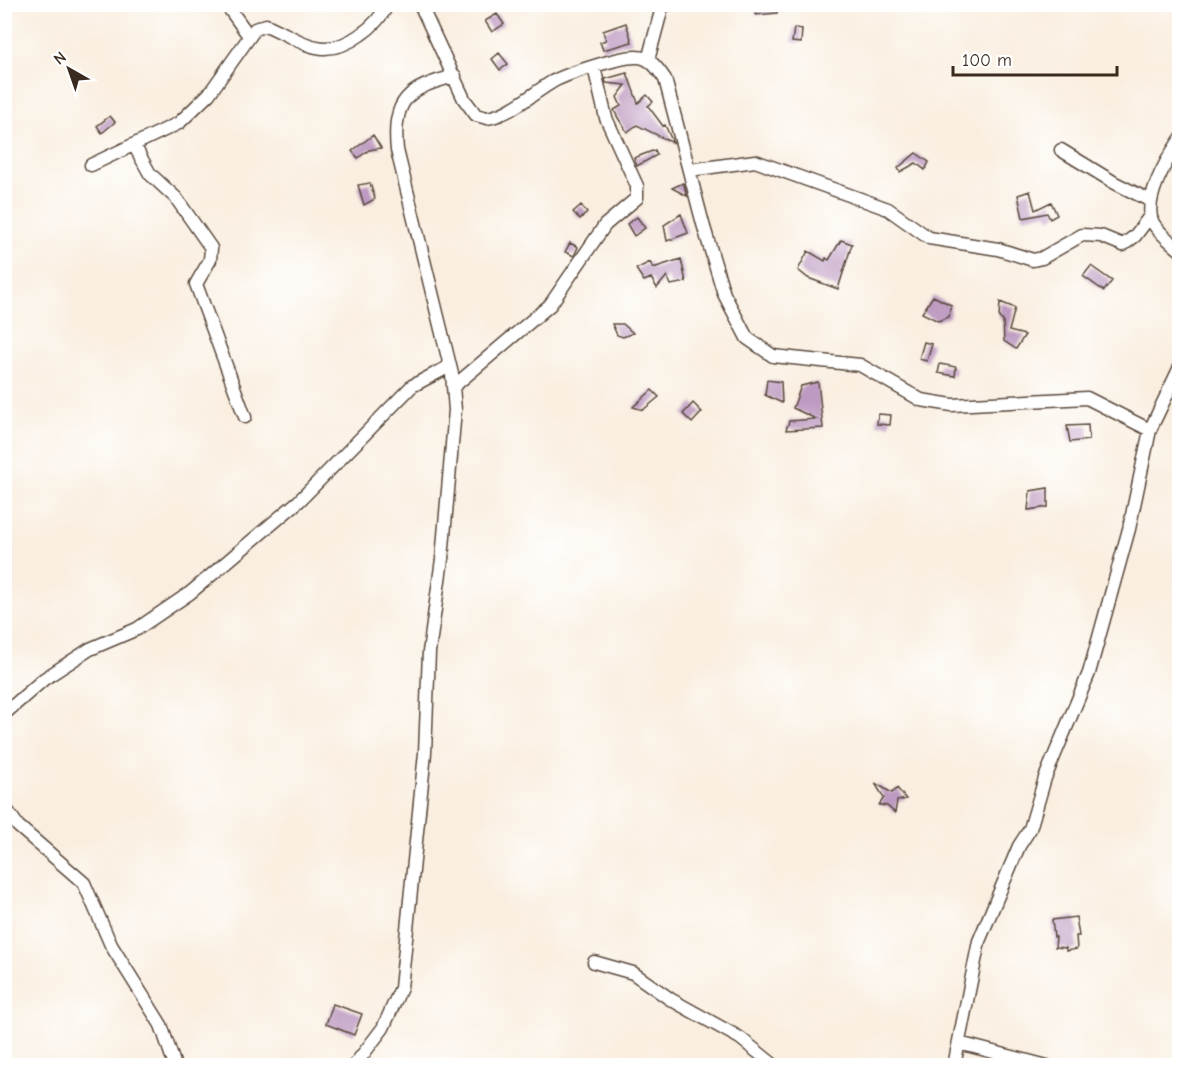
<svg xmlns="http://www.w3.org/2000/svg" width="1184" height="1070" font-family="'Comic Neue',sans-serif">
<rect width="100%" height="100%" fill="#fff"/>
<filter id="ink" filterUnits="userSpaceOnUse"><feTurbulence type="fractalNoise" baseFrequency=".0167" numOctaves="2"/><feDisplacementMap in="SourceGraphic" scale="12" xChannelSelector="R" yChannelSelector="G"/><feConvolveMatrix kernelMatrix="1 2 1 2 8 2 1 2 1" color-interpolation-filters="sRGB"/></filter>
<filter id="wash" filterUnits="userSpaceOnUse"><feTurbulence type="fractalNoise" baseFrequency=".008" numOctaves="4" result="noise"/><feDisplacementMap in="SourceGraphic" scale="24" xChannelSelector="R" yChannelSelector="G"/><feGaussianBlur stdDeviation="1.35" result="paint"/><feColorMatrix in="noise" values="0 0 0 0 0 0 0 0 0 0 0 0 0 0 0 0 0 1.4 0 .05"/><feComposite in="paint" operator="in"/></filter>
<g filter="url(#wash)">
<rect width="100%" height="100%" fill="#f9eedf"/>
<g id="blocks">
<path fill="#bd9ac1" d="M755,4H777V13L756,15Z
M497,14L504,24L492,32L485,21Z
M626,23L632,42L603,50L600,42L606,40L603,31Z
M794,28L802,29L801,43L792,42Z
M499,53L508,64L500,70L492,59Z
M627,73L638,103L647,95L653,102L648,106L663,126L665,125L673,143L637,125L627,132L618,118L614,110L621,106L617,97L626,85L606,83L605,79Z
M110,116L115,122L102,133L97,126Z
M373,135L381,148L369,150L358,158L352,151Z
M655,150L657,155L637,166L634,158Z
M916,153L929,162L925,170L916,163L900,172L898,168Z
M370,183L375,199L364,205L358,185Z
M683,183L684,185L687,196L672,188Z
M1030,191L1035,210L1051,202L1057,215L1050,219L1047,213L1023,218L1018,195Z
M581,205L587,213L580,219L573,212Z
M681,214L688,233L667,241L664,225Z
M637,217L645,228L634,236L627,224Z
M841,240L852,244L838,289L808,278L798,270L808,251L825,261L826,258L829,260Z
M570,243L578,247L574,256L565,252Z
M681,259L686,282L671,285L667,276L657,288L651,278L644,281L636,269L650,262L653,268Z
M1091,266L1112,281L1104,291L1083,276Z
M933,296L951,305L949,317L938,321L922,313Z
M1000,302L1015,308L1009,331L1025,335L1016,349L1004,341L1003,321L999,318Z
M612,324H623L633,333L623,337L617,335Z
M924,342L932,344L927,361L919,359Z
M940,364L956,367L955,376L938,373Z
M767,380L781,382L782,403L765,395Z
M818,382L823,428L786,430L789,421L816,419L793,408L801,386Z
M652,390L659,397L643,410L633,407Z
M693,403L702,412L692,423L683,414Z
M878,414L891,415L890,425L877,424Z
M1088,425L1089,440L1070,442L1067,426Z
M1048,488V507L1028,510L1030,491Z
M875,783L892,793L897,788L906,799L897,801L895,813L887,806L879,805L884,798Z
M1076,917L1079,936H1076L1077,949L1066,951V948L1055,947L1056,937H1054L1052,920Z
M333,1004L362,1014L354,1035L326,1024Z"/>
</g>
</g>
<g filter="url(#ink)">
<use href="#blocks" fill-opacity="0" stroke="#58473b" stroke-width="1.5"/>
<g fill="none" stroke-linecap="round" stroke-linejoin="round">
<g stroke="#58473b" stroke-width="15">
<path id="street" d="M226,4L249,36
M420,4L464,99L476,115L487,118C509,115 532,94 552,82C566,74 621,56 637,57C650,57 658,69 665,79L703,224L724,294L747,338L773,356L860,365L921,400L952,405L1087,398L1150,430
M648,60L663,4
M1180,140C1167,159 1142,201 1153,223C1159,233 1171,242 1180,250
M134,145L150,174L176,198L211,248L210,260L196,284L245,417
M1061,150L1115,183L1151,201
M91,165L179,123L209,94L255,29L266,25C303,41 322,62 360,35C372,27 381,18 388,4
M690,170L755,161L888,209L929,238L998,249L1033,260L1042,258L1082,235L1101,236L1123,245L1135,236L1150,216
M453,387L550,305L605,225L637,198V186L606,118L594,67
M4,714L44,679L90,649L137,629L190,593L299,501L412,386L450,366
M4,806L18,826L84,883L111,945L161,1025L175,1066
M594,962L633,973L670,999L740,1038L775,1066
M959,1043L1047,1066
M354,1066L383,1028L401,988L425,753L429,652L442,559L455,410L452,374L397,150C392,99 408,88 455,76
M954,1066L979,941L1019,846L1030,829L1045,778L1089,673L1129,529L1150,430L1180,367"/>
</g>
<use href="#street" stroke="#fff" stroke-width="12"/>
</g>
</g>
<rect width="1184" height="1070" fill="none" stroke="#fff" stroke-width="24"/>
<g transform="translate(69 69) rotate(320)" stroke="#ffffff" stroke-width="4.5" paint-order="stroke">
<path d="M0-4.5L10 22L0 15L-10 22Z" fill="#3b2a1e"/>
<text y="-9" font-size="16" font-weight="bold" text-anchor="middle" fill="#3b2a1e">N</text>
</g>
<path d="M953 66v9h164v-9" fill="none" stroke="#3b2a1e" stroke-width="3"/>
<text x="962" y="66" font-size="18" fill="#3b2a1e" stroke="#ffffff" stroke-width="4.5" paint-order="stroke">100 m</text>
</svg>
